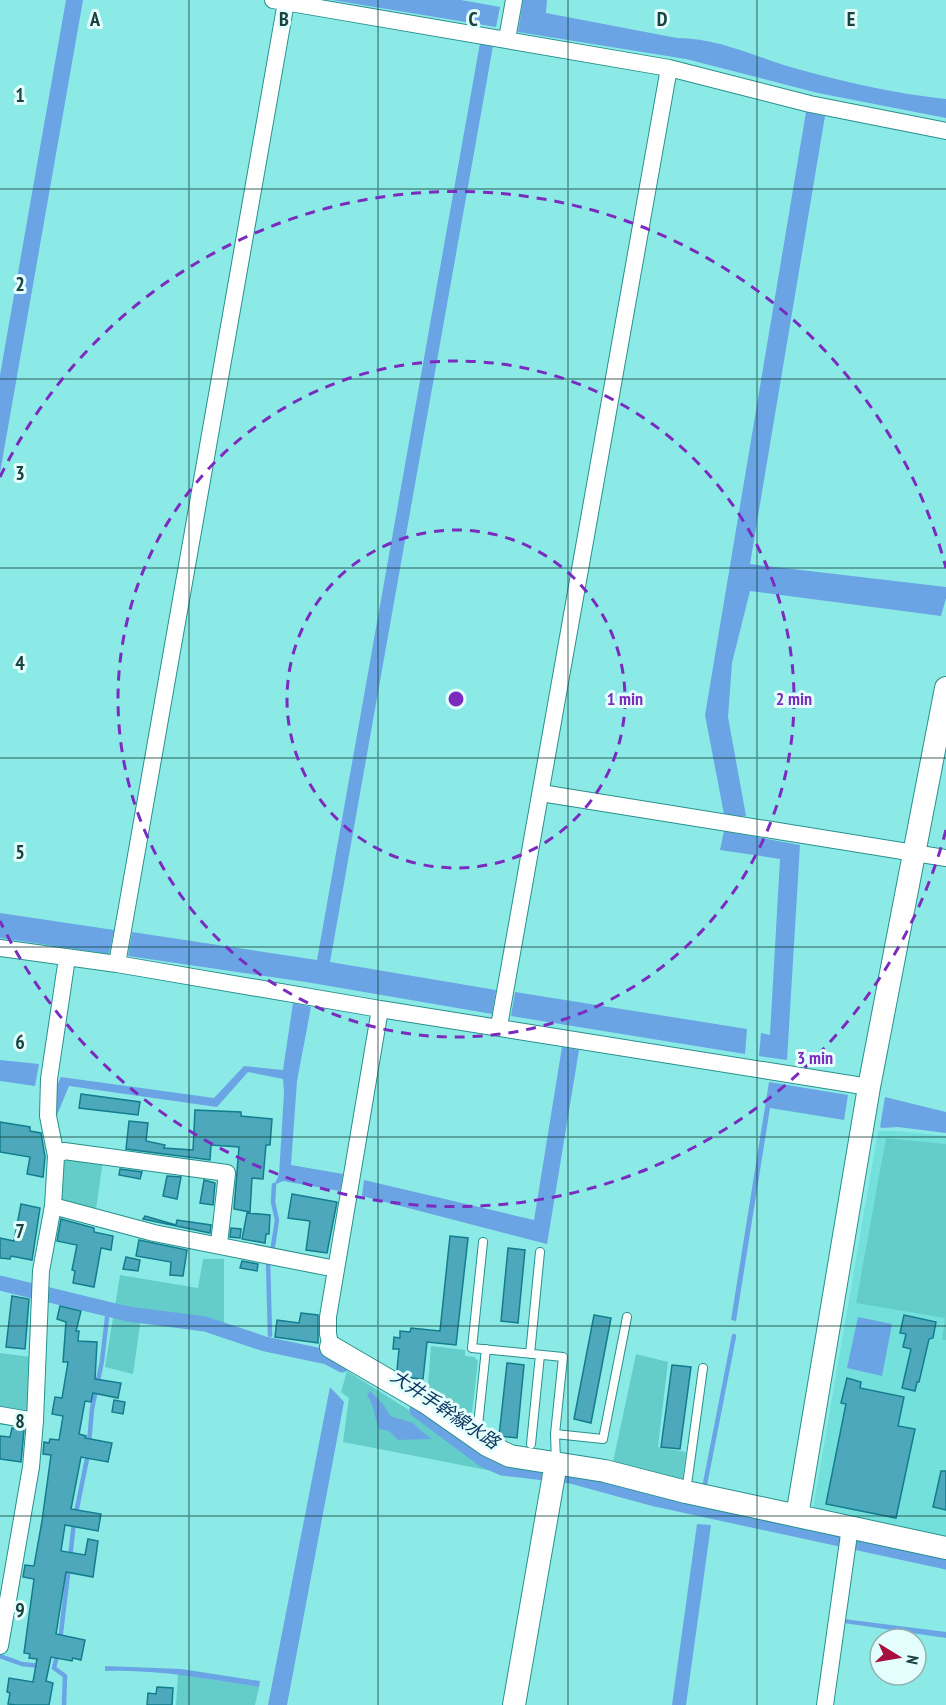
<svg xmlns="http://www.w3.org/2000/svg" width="946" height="1705" font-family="'PT Sans Narrow','Noto Sans JP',sans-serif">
<rect width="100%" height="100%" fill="#8beae6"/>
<path fill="#74e0dc" d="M878,1131H896L946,1136V1537L813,1509Z"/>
<path fill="#64cdca" d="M886,1138L946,1144V1340H942L945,1318L856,1303Z
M70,1157L103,1161L96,1209L66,1203L60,1197L62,1162Z
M203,1259H224V1327L206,1321L142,1311L133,1374L105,1367L120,1275L198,1288Z
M431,1346L465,1350V1356L474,1357L478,1361L472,1413L467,1420L428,1386Z
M0,1353L31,1357V1416L0,1411Z
M636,1354L668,1362L658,1447L686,1452L682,1482L613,1462Z
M347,1371L428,1422L492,1471L343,1442L349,1398L341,1392Z
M178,1674L259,1687L255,1705H176Z"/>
<path fill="#6aa4e5" d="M66,0H83L0,473V375Z
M332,0H461L500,7L496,27Z
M523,0H547L546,13L677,38C720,38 760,59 801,70C848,83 898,94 946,99V118L818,93L686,59L518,32Z
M480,43L493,46L330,962L496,990L492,1014L306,982L128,956L132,932L317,960Z
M806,112L825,116L750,564L946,587V598L941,616L750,591L732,663L728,717L746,816L737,817L724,814L705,715Z
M724,831L800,845L787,1060L759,1056L761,1033L770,1035L780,859L720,850Z
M0,913L114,930L109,954L0,938Z
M515,992L747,1029L745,1054L511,1016Z
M293,1003L311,1007L297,1081L291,1165L343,1174L340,1191L283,1181L274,1185L279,1175L284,1093L283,1079L248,1072L217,1107L69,1086L54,1122L56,1088L61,1077L214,1098L244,1066L283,1070Z
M562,1047L579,1050L547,1244L362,1196L364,1180L534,1220Z
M0,1060L39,1064L35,1086L0,1081Z
M769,1082L848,1095L844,1120L770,1108L736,1321L731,1320Z
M885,1097L946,1112V1133L898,1127L882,1128L880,1127Z
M858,1317L892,1324L882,1376L847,1368Z
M330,1387L344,1402L287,1705H268Z
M370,1391L383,1404L390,1416L413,1423L420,1430L432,1439L398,1440L389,1431L379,1429C374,1416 375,1407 367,1395Z
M697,1524L711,1525L686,1705H672Z
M844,1619L946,1632V1638L844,1623Z
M105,1666L181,1669L260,1681L259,1687C208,1679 157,1669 105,1671Z"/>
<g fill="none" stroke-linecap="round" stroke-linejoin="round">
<path stroke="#6aa4e5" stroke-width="4.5" d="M273,1246L277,1220L273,1202L274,1185
M268,1260L270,1335
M89,1443L92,1409L102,1361L108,1309
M705,1484L734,1336
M76,1513L88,1454
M70,1558L74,1522
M60,1641L69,1566
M58,1652L54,1668L65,1676L64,1705
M0,1656L22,1664L40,1666"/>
<path stroke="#6aa4e5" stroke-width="15" d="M0,1283L128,1314L205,1324L265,1344L327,1357L342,1365
M417,1410L484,1460L502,1468L571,1476L655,1499L946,1562"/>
</g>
<path fill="#4ca8ba" stroke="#137d8e" stroke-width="1.5" d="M81,1094L140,1102L138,1115L79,1108Z
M195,1110L241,1112V1116L272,1119L270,1145H266L263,1179L252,1178L250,1212L234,1209L239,1147L211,1145L210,1160L126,1149L129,1121L148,1123L146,1141L165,1145L164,1148L193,1150Z
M0,1122L30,1127V1131L41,1133L45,1157L43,1177L27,1174L30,1157L0,1152Z
M120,1169L142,1172L140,1179L119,1175Z
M167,1176L181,1177L177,1199L163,1196Z
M204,1180L215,1183L213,1205L200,1203Z
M292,1194L337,1202L327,1253L306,1250L310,1221L288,1218Z
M21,1204L40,1208L32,1260L11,1256L10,1259L0,1258V1238L14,1241Z
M247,1213L270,1215L269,1234H266L265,1243L242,1239Z
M145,1216L176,1225L177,1220L211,1225L210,1233L143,1219Z
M61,1219L94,1228V1232L113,1236L111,1250L101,1248L94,1287L73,1283L75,1271L72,1270L77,1245L57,1241Z
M231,1228L241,1229L240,1238L230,1237Z
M450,1236L468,1238L456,1345L427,1342L423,1379L411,1378L397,1370L399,1349H393L394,1337L400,1338V1331L410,1332L411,1328L440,1331Z
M139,1240L187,1250L183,1276L170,1275L171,1262L136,1256Z
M508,1248L525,1250L518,1323L501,1321Z
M126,1257L140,1260L138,1271L123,1269Z
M242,1261L258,1264L257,1271L240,1268Z
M12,1296L29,1299L25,1349L6,1347Z
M60,1306L81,1311L76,1331H79L78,1341L97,1342L95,1379L121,1383L118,1398L93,1393L91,1402L85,1401L79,1434L86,1436L85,1438L112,1443L108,1462L81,1457L71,1509L101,1514L98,1531L65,1525L61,1551L85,1555L88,1539L98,1541L93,1577L66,1572L56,1634L85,1640L81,1660L73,1658L72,1661L51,1657L46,1681L53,1683L49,1705H16L8,1704L10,1693L7,1692L9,1678L33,1682L37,1659L29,1658L30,1654L24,1653L34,1579L23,1577L25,1565L34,1566L42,1521L51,1455L43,1454L44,1442L49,1443L50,1439L59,1440L63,1416L52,1414L55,1397L62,1398L68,1362H63L66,1322L57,1319Z
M301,1313L318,1315V1343L275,1337L277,1320L299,1323Z
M594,1315L611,1318L591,1423L574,1419Z
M904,1315L936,1322L933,1338L929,1339L919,1382H917L915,1391L902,1388L911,1349L903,1347L906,1334L900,1333Z
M507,1363L524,1365L517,1438L499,1436Z
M672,1365L691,1367L680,1449L661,1447Z
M847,1378L861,1382L860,1388L904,1397L898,1426L915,1429L896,1518L826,1504L846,1404L841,1403Z
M114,1400L125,1402L123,1414L112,1412Z
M12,1428L24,1430L21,1462L0,1459V1436L10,1437Z
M941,1471H946V1510L933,1507Z
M157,1687L173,1688L172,1705H147L148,1693L156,1694Z"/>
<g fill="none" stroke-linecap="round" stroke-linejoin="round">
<g stroke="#29908d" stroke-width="10">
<path id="lane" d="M483,1242L472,1348L563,1357L555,1434L556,1462
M530,1354L540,1252
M555,1434L603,1439L627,1317
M477,1435L486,1349
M531,1444L540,1355
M686,1492L703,1368"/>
</g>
<g stroke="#29908d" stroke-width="18">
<path id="street" d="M273,0L669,68L810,104L946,131
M507,39L514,0
M541,793L946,858
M0,948L117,964L380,1009
M117,964L286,2
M499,1026L669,68
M56,1156L64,1151L227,1173L219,1244
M53,1206L154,1233L336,1269
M331,1347L328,1334V1317L380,1009L869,1087
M0,1415L35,1421
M0,1646L31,1467L35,1421L41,1271L53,1206L56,1156L48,1116L49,1079L67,958
M825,1705L850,1527"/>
</g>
<g stroke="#29908d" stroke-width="24">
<path id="secondary" d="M331,1347L427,1403L487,1445L510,1456L605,1471L686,1492L946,1548
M797,1516L869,1087L946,688
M514,1705L556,1463"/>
</g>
<use href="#lane" stroke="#fff" stroke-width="8"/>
<use href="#street" stroke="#fff" stroke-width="16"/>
<use href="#secondary" stroke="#fff" stroke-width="22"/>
</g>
<path fill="none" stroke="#194240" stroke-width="1.5" stroke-opacity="0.55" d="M189,0V1705M378,0V1705M568,0V1705M757,0V1705M0,189H946M0,379H946M0,568H946M0,758H946M0,947H946M0,1137H946M0,1326H946M0,1516H946"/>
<g fill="none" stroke="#7b2cbf" stroke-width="3" stroke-dasharray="10 8">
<circle cx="456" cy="699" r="169"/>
<circle cx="456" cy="699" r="338"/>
<path d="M946 830A507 507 0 0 1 0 921M0 477A507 507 0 0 1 946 568"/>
</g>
<g text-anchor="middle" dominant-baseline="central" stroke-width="6" stroke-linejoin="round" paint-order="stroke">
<g font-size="18" font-style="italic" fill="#0e3660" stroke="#e3fefc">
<text transform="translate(445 1409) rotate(34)">大井手幹線水路</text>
</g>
</g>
<g font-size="20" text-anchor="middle" font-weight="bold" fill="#194240" stroke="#e3fefc" stroke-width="6" stroke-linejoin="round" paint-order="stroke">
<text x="95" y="26">A</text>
<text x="284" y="26">B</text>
<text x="473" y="26">C</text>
<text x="662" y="26">D</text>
<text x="851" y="26">E</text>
<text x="20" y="102">1</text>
<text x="20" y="291">2</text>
<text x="20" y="480">3</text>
<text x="20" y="670">4</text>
<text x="20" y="859">5</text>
<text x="20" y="1049">6</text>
<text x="20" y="1238">7</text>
<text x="20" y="1428">8</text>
<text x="20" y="1617">9</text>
</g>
<circle cx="456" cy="699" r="9" fill="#7b2cbf" stroke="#e3fefc" stroke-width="3"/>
<g font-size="18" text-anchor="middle" font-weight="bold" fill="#7b2cbf" stroke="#e3fefc" stroke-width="6" stroke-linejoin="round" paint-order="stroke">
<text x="625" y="705">1 min</text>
<text x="794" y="705">2 min</text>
<text x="815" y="1064">3 min</text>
</g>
<g transform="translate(898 1657) rotate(101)"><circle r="28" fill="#e3fefc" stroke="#92b3b1" stroke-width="1.5"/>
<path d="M0-4.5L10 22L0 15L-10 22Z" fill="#a70f3e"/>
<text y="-9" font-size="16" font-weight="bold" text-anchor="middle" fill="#194240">N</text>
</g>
</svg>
